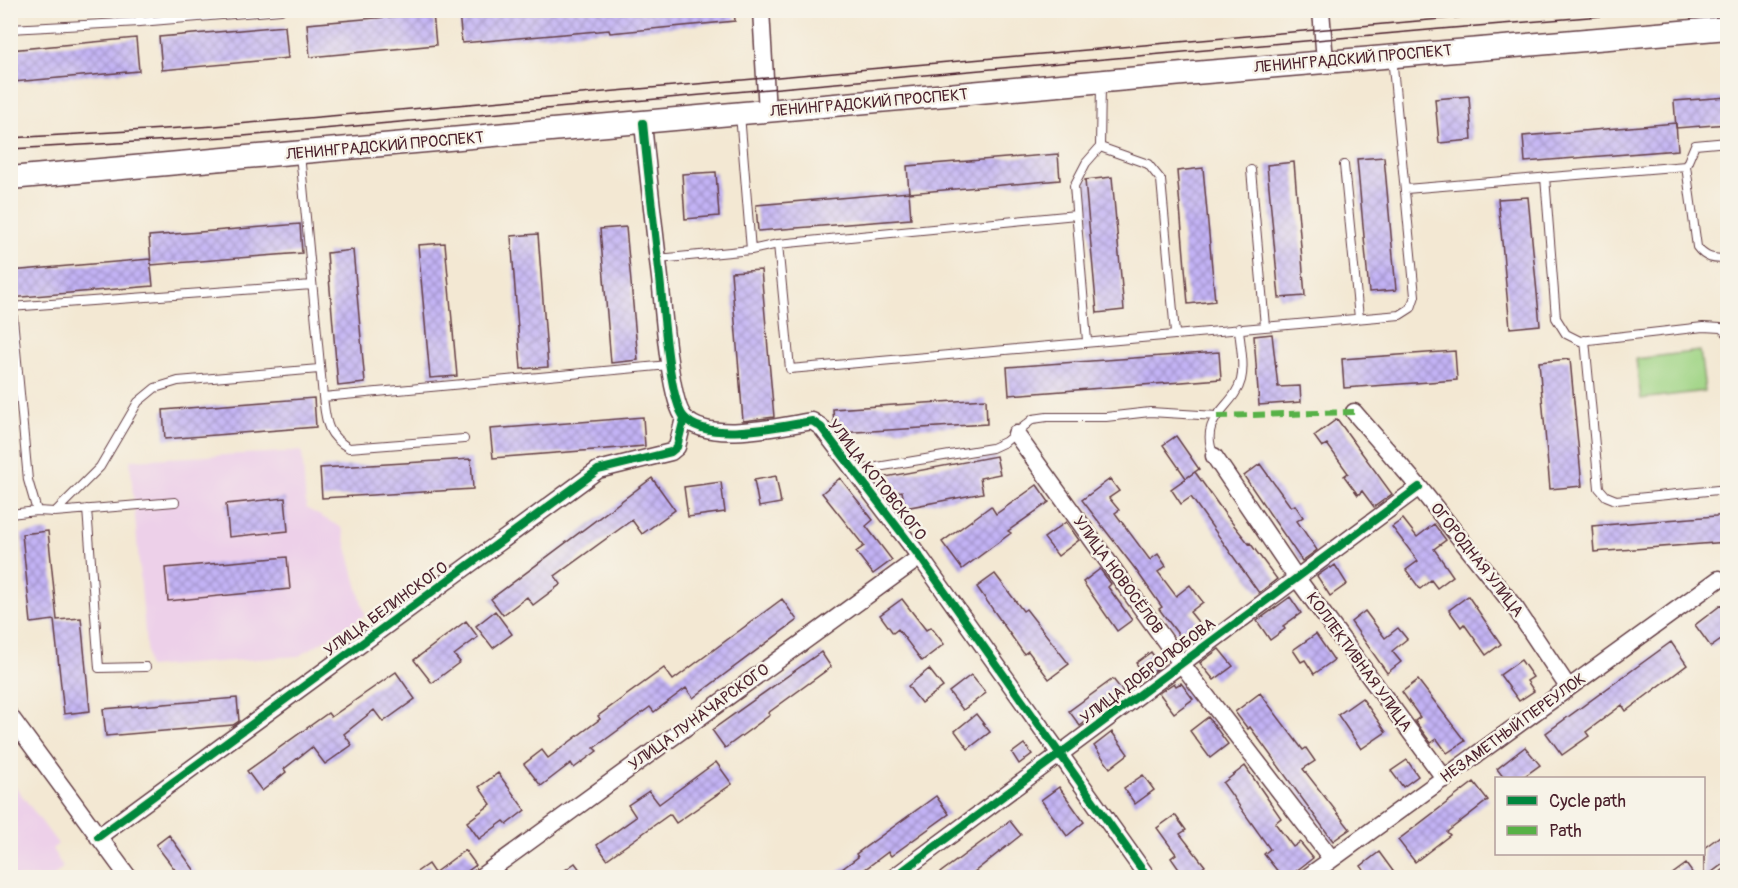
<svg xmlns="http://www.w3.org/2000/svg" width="1738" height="888" font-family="Pangolin,sans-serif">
<defs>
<pattern id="building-cross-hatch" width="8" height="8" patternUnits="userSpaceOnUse" patternTransform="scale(1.5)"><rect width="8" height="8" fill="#c3b3f5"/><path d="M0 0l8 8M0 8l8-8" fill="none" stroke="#a091c7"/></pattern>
</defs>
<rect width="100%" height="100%" fill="#f7f3e8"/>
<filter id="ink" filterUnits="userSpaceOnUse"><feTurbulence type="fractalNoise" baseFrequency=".0167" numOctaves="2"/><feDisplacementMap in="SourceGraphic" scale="12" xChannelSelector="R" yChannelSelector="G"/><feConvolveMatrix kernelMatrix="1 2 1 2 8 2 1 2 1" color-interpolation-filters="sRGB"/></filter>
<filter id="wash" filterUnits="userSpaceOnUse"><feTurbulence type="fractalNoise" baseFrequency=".008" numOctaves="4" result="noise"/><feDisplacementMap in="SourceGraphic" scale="24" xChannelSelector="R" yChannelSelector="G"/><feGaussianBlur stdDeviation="1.35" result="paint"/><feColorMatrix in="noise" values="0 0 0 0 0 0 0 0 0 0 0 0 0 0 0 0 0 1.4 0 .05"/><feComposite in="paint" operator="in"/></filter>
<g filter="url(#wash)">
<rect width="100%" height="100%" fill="#f3e8d3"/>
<path fill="#edd0e9" d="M302,451L306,508L342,528L365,615L299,656L148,667L130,460Z
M10,779L58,844L52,849L63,867L53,877H11Z"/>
<path fill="#9fd484" stroke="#747a58" stroke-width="1.5" d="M1700,351L1705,391L1641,399L1636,359Z"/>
<g id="blocks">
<path fill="url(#building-cross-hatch)" d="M475,10H734L735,21L610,33L609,30L462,43L459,12Z
M433,13L436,45L310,57L307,24Z
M285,26L288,58L162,70L159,37Z
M136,38L139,71L13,82L10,50Z
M1469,96L1472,140L1439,143L1435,99Z
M1728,97V124L1676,128L1674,101Z
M1676,123L1678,150L1525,162L1523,136Z
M1058,154L1060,180L909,193L907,166Z
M1384,157L1396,290L1369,292L1357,159Z
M1294,162L1305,296L1279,298L1267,165Z
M1203,168L1215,301L1188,304L1177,171Z
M716,172L719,216L685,219L682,174Z
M1112,177L1124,310L1097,313L1085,180Z
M909,192L911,219L758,231L756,205Z
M1528,197L1540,325L1510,328L1498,199Z
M300,224L302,253L151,265L149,236Z
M626,227L638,360L611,363L600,229Z
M538,234L548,367L521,369L511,236Z
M445,243L457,376L430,378L418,245Z
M353,250L365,383L338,386L327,253Z
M150,259L153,286L10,298V271Z
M761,270L774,417L743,421L731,272Z
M1272,334L1278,387L1300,386L1301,402L1259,405L1254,336Z
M1455,351L1457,380L1344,388L1342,359Z
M1219,352L1221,379L1009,395L1007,367Z
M1570,359L1582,486L1550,489L1539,362Z
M314,398L316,427L165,439L163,410Z
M986,399L987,424L839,433L834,427L833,409Z
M643,417L645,446L493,458L490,429Z
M1337,419L1392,494L1374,507L1362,491L1358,495L1344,476L1348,473L1327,444L1322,447L1314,436Z
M1176,436L1199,469L1186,478L1163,445Z
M996,456L1000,474L980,478L983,493L905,508L902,491L885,494L883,491L880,478Z
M471,459L473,489L322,498L320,468Z
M1260,464L1291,507L1295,505L1303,517L1297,521L1317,550L1302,561L1244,476Z
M1195,472L1225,514L1249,544L1250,543L1277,579L1259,593L1191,497L1181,504L1171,489Z
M776,476L781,503L759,507L754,480Z
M652,478L675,510L642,534L632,520L555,576L561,584L533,605L527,597L503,615L491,599Z
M840,478L873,520L866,526L892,560L873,574L856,552L864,546L822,493Z
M1110,479L1119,491L1109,498L1119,510L1115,513L1150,560L1158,554L1166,566L1158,572L1176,596L1190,585L1203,602L1190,612L1203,628L1184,642L1159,609L1162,607L1136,570L1082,500Z
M721,482L725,512L688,517L684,487Z
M1037,485L1049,502L1008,531L1011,533L962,569L942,542L991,506L996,514Z
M285,498L288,531L229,537L226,504Z
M1728,515V542L1594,552L1592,526Z
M1403,519L1417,537L1434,524L1446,540L1434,549L1453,576L1437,588L1431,580L1420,589L1406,570L1418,561L1392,527Z
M1066,522L1079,540L1058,556L1044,538Z
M48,531L57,620L81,618L90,711L64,714L54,620L31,623L22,534Z
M287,557L290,589L168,601L165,568Z
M1335,565L1347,584L1330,596L1317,576L1330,567L1331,568Z
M1100,569L1111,584L1108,587L1132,620L1117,631L1083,582Z
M995,574L1023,611L1026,609L1069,664L1049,679L1028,651L1024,654L977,587Z
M1468,596L1501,644L1486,655L1464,624L1461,627L1449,610Z
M1290,597L1301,613L1283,626L1285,629L1270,640L1257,621Z
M782,599L797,620L693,698L686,688L654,712L650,707L594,748L597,751L574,768L571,763L541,786L524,764L542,750L548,758L600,719L598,716L664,668L673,680Z
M902,599L926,630L931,627L944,644L922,661L898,629L893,633L880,615Z
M1721,605L1728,614V635L1711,647L1695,625Z
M495,611L512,634L493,648L476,626Z
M1365,611L1385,638L1398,628L1407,639L1392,651L1401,662L1387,673L1351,622Z
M466,621L478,637L454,655L460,662L432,683L414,660Z
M1316,634L1334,660L1314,674L1305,660L1301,662L1293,650Z
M1671,642L1687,665L1626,711L1622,705L1586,732L1589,736L1562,755L1546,733Z
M1219,649L1233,666L1214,680L1200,663Z
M821,652L831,667L768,713L770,715L725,748L712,730Z
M1151,652L1161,666L1146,677L1136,663Z
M1521,660L1533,677L1527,681L1534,691L1519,701L1500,675Z
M929,669L943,687L921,703L908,686Z
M396,672L415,699L383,722L374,710L344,734L352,745L325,764L312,747L284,769L286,772L262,791L247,771L328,713L331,717Z
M971,675L986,693L963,710L949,692Z
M1113,679L1124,693L1080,726L1069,711Z
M1418,680L1465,741L1447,753L1437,739L1431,743L1417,724L1415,721L1420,717L1402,692Z
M1174,683L1176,686L1181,683L1193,699L1174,713L1159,693Z
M1260,693L1303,750L1306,748L1315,761L1303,769L1350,829L1333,841L1250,727L1248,729L1235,712Z
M237,698L239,721L233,725L106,736L103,709Z
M1362,698L1386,732L1361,749L1338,715Z
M976,714L990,732L968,749L955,731Z
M1208,717L1228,744L1210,758L1190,731Z
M1112,732L1128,754L1110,768L1094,746Z
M1024,744L1032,754L1019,764L1012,753Z
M1525,747L1540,765L1522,778H1504L1497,769Z
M1407,760L1418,776L1403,787L1391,771Z
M716,762L732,784L676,823L670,814L607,859L597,845L636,817L628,805L649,791L659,804Z
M1245,766L1281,818L1275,823L1293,847L1300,842L1313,858L1287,878H1283L1264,854L1270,849L1223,783Z
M498,773L525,810L507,824L504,821L479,839L467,822L491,804L479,787Z
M1143,775L1154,790L1135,804L1124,788Z
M1474,782L1488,800L1447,832L1450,835L1415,862L1398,840Z
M1059,787L1084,822L1067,836L1041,800Z
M936,796L949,814L891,856L888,852L864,870L866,873L860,878H830L858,857L856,854Z
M1175,815L1186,830L1180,834L1205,866L1190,878H1185L1171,858L1176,854L1157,828Z
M1010,821L1021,835L973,873L976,878H933Z
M1728,830V860L1704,878V848Z
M169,835L177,846L200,878H166L176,871L156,845Z
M465,850L476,865L458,878H408L428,864L434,873Z
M1379,852L1398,878H1369L1361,866Z
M575,863L586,878H554Z
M1686,864L1696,878H1667Z"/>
</g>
</g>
<g filter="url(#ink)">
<use href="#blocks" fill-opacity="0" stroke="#633d44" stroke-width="1.5"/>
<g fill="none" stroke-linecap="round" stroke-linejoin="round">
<g stroke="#633d44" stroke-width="10">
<path id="lane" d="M139,10L140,22
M10,29L140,22L281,10
M740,114L751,250
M1100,147L1148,164L1161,180L1175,333
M300,154L323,397C326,421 326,435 349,448L464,439
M1344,165L1359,318
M1686,166L1697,247C1705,258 1714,260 1728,258
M1251,170L1265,326
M1545,177L1556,318L1566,334L1580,341L1703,327L1721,328L1728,334
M1406,189L1686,166L1695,145L1728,142
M778,244L790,369L1400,315L1411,308L1415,296L1392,56
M658,259L751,250L778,244L1076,215
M10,307L312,285
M12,307L28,480L37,511
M1585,340L1599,488L1606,496L1616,500L1728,489
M1087,341L1074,186L1086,163L1100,147L1101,84
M323,397L669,365
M1214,456C1197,416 1234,409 1241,380C1245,364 1240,345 1239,328
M853,471L992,448L1005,442L1033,419L1047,417H1106L1150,412L1217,416
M87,509L99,668L146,667
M55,512L100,467L138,402L155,388L178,381L319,369
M10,514L37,511L55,512L175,502"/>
</g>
<g stroke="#633d44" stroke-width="19">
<path id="street" d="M761,10L767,112
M1321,10L1325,61
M643,123C648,175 654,226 660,278C663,304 669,400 684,417C707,444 780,426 812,421L821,427L920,557L1148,878
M1354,412L1419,487L1516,609L1568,687
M1016,434L1181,663L1331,858
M1214,456L1296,577L1445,779
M10,716L129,878
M98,837L598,470L671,452L677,447L684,418
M479,878L920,557
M893,878L1419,487
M1306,878L1719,579
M1727,878L1728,877"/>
</g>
<g stroke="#633d44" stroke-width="25">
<path id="secondary" d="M10,178C583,129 1155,74 1728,28"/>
</g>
<use href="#lane" stroke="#fff" stroke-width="8"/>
<use href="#street" stroke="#fff" stroke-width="16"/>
<use href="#secondary" stroke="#fff" stroke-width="22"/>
<path stroke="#4a1f2b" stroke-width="1.5" d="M10,138L215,126L1545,10
M10,149L243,136L1440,29L1677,10"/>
<path stroke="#57b146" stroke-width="6" stroke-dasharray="12 6" stroke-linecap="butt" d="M1217,416L1354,412"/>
<g stroke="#f7f3e8" stroke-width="11">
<path id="cycleway" d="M643,123C648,175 654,226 660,278C663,304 669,400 684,417C707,444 780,426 812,421L821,427L920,557L1148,878
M98,837L598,470L671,452L677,447L684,418
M893,878L1419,487"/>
</g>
<use href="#cycleway" stroke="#00873e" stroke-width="8"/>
</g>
</g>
<g text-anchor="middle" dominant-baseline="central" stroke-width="5" stroke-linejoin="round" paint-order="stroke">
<g font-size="16" fill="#4a1f2b" stroke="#f7f3e8">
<text transform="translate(1353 59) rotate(-5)">ЛЕНИНГРАДСКИЙ ПРОСПЕКТ</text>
<text transform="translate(869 103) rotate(-5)">ЛЕНИНГРАДСКИЙ ПРОСПЕКТ</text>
<text transform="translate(385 146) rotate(-5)">ЛЕНИНГРАДСКИЙ ПРОСПЕКТ</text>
<text transform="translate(877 480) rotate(52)">УЛИЦА КОТОВСКОГО</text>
<text transform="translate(1477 560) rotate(52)">ОГОРОДНАЯ УЛИЦА</text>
<text transform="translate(1118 575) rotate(54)">УЛИЦА НОВОСЁЛОВ</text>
<text transform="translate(386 609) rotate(-36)">УЛИЦА БЕЛИНСКОГО</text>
<text transform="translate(1359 662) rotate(54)">КОЛЛЕКТИВНАЯ УЛИЦА</text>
<text transform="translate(1148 671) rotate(-37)">УЛИЦА ДОБРОЛЮБОВА</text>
<text transform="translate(699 717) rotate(-36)">УЛИЦА ЛУНАЧАРСКОГО</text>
<text transform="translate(1513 728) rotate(-36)">НЕЗАМЕТНЫЙ ПЕРЕУЛОК</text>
</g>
</g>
<rect width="1738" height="888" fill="none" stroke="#f7f3e8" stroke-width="36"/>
<rect x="1495" y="777" width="210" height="78" fill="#f7f3e8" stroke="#b29e9c" stroke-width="1.5"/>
<rect x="1507" y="796" width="30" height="9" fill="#00873e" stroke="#b29e9c" stroke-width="1.5"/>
<text x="1549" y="807" font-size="18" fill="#4a1f2b">Cycle path</text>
<rect x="1507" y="826" width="30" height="9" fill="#57b146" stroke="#b29e9c" stroke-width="1.5"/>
<text x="1549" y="837" font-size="18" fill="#4a1f2b">Path</text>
</svg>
